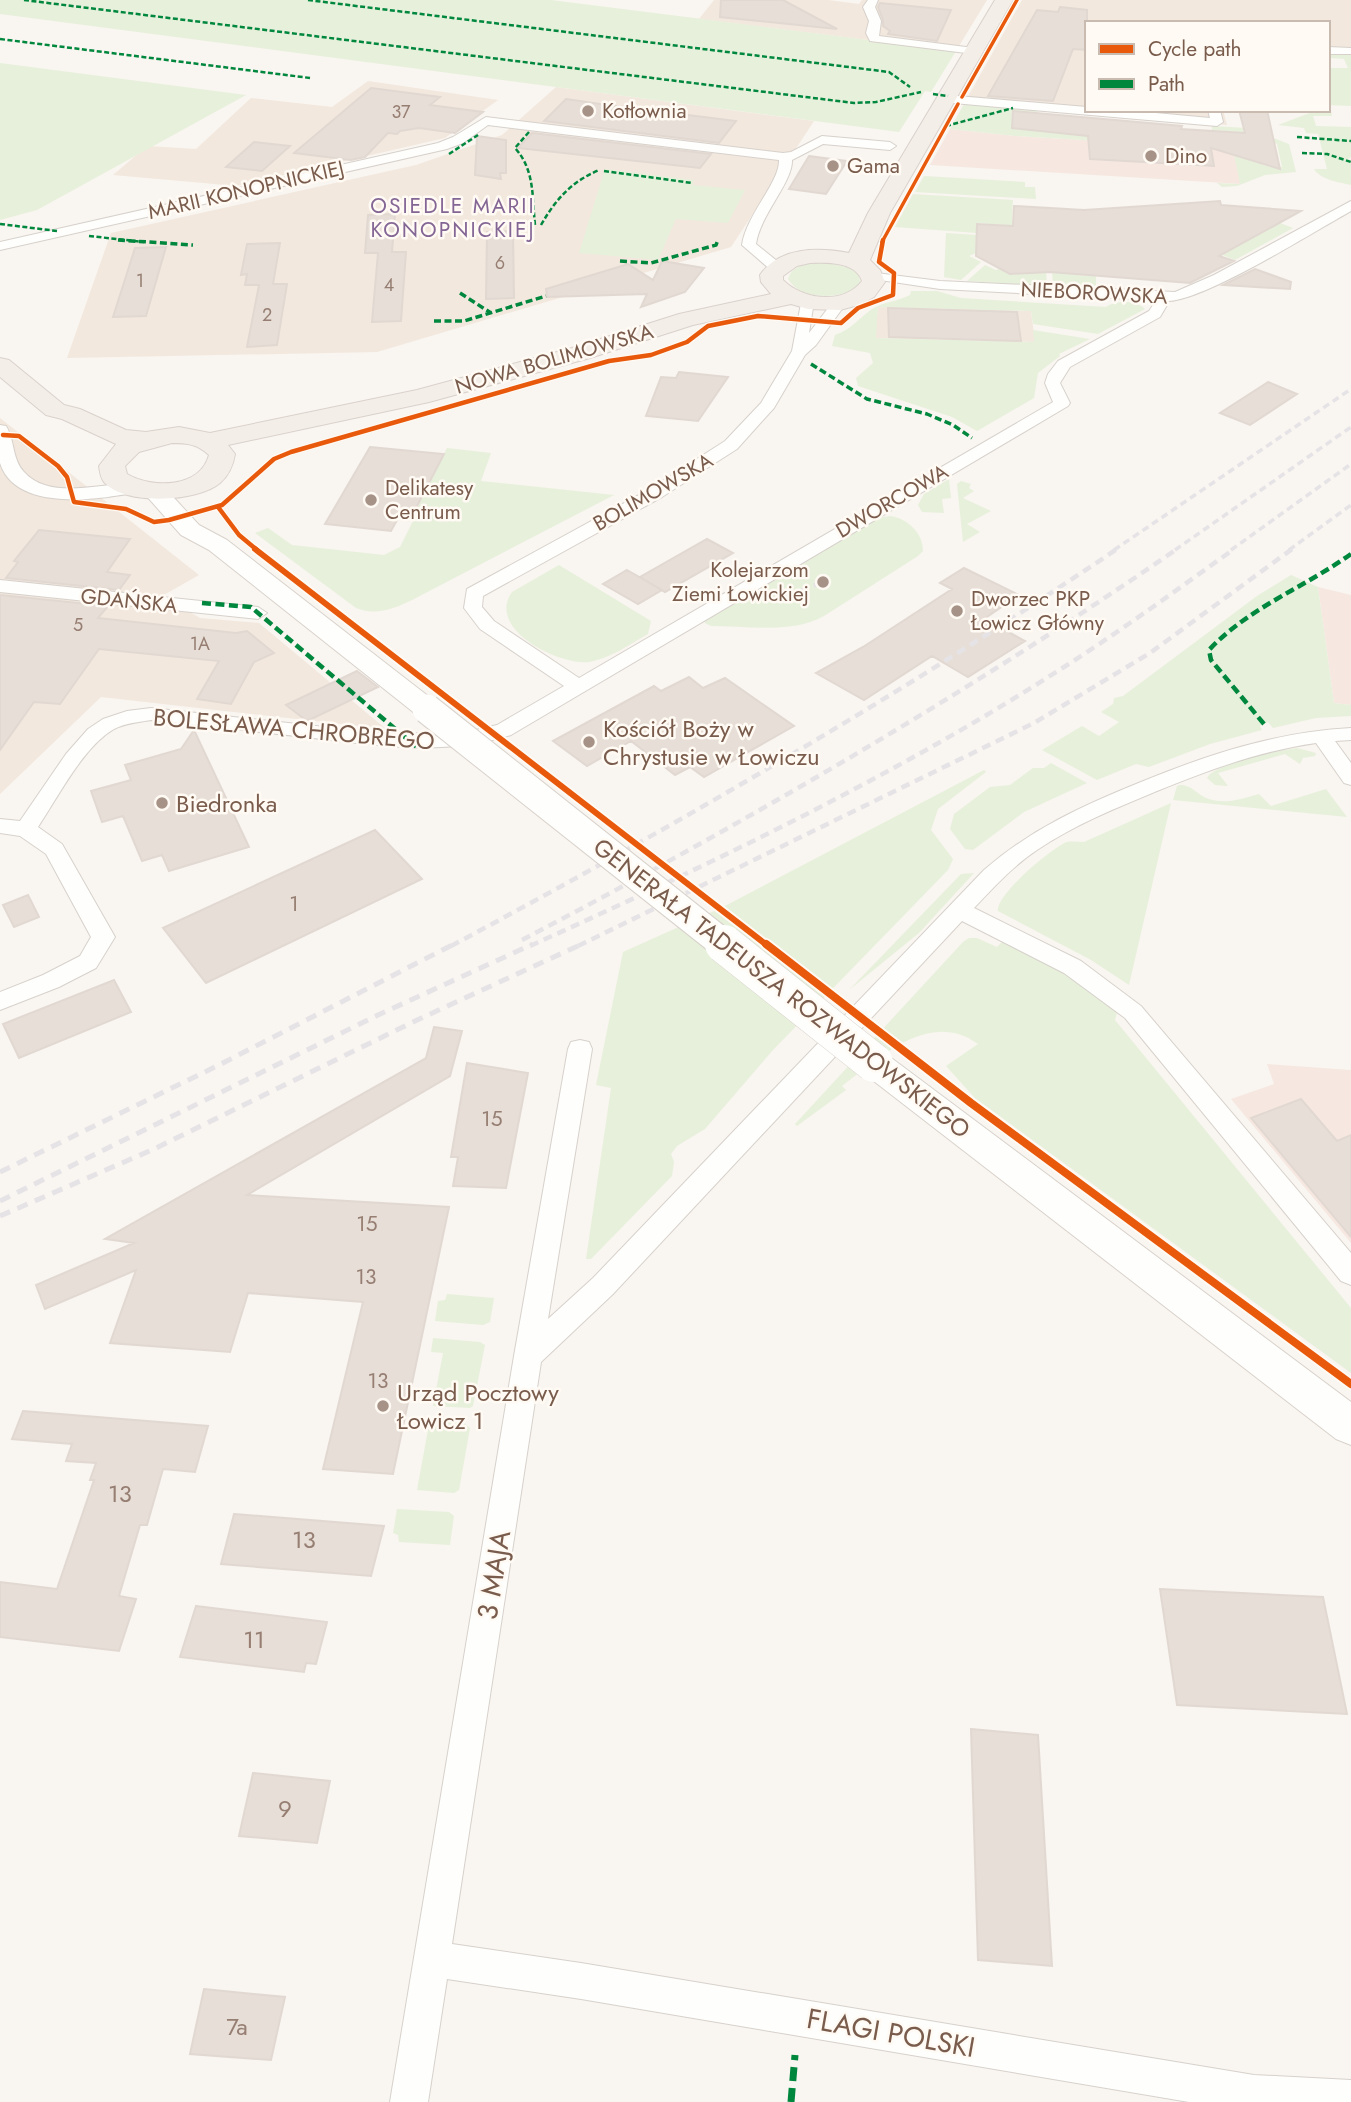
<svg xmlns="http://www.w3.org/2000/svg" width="1351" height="2102" font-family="Jost,sans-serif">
<rect width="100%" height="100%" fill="#f9f5f0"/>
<path fill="#f2e8de" d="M714,0H828L859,4L862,0H987L956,51L699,19Z
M1022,0H1351V53L1328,52V23H1087V110H1223L1227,125L965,102Z
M368,81L498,100L445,138L237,186L113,175L147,146L196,149L251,98L332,107Z
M556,87L814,121L731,247L377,352L67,358L111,233L416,165L502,135Z
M878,307L1031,311L1035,342L875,338Z
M0,418L199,575L162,596L200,618L259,623L386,729L101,697L0,794Z"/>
<path fill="#f6e8e1" d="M950,129L1015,136L1233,149L1241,184L930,165Z
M1318,587L1351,595V705L1334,703Z
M1267,1064L1351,1070V1243L1231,1099L1274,1084Z"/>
<path fill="#e7f0db" d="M0,0H551L956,51L931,92L925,91L899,132L0,14Z
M1328,53L1351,54V106L1328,105V68H1348L1344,59L1330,58Z
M0,63L246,95L37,210L0,220Z
M964,104L1038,111L1036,118L1019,117L1017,129L1249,149L1251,160L1267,166L1282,167L1277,144L1251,133L1212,130V126L1247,128L1289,144L1296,172L1265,175L1237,186L1222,187L1217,183L1240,184L1233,149L1015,136L950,129Z
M1331,110L1332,116H1313L1316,126L1351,127V157L1348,159L1351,160V185C1338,182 1321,180 1314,169H1327L1318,134L1306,133L1304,128L1278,125L1315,111Z
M605,169L694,180L692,185L745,190L728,223L676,219L658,260L579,253Z
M924,176L1025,182V187H1035L1036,199L915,192Z
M913,194L1013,200L1012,220L1088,225L1280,223L1293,228L1235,260L1222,255L1239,245L978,223L977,233L895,227Z
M946,233L977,235L976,253L969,256L981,262L961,280L944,277Z
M826,262L850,268L858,274L861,283C845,301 800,301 788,279C793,263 812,263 826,262Z
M985,265L996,270L1004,267L1046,270L1047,286L967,281Z
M1052,270L1075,271L1076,275L1096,276V289L1053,287Z
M911,291H937L961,298L1106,307C1116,300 1137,300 1145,309L1098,334L1033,324L1031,311L878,307L876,338L1034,342L1033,330L1090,339L1059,354L1060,356L1038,373L1034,398L977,431L952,417L858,386L856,378L873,363L870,353L832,346L835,335C851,330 859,318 872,309C883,302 899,301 910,295Z
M447,448L491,453L481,481L614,495L412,600C393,609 376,616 356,608L255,533L268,528L292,545L384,555L400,547L417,513L414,512Z
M949,479L951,498L942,499L944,513L922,512L918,505L924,494Z
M961,481L971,484L969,488L974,491L963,498L991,511L967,524L980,532L963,542L957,484Z
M891,516C908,519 923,533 923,551L918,556L824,616C792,634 747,626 711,626L705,623L704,620L876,518Z
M559,565L651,621L648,634C630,644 609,659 589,662C558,665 486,629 512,592Z
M1291,575L1318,587L1334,703L1351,705V716L1316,718L1273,728L1268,722L1260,726L1262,730L1210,744L1149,767L1136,764L1097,780L1042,750L1082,726L1099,736L1119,722L1101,712L1113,704L1114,698L1123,696L1257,596Z
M1297,748L1316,753L1315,756L1303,758L1300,764L1285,754L1218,773L1228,786L1215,785L1207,778C1213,764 1280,750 1297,748Z
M1051,763L1087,783L1024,812L973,850L965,849L950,829L954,814L990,787L1010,785L1033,768H1044Z
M984,770L986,772L938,809L931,830L953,859L948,870L773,1050L705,1129L677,1146L671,1154L674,1162L672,1176L591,1259H586L611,1088L596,1085L623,952L723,907Z
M1180,785C1191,785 1195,792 1204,797C1222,806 1241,799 1259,794L1271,806L1326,789L1347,817L1173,800L1177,786Z
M1171,803L1129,985L1091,960L998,911C995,896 1051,848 1067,842C1072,841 1078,842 1084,842Z
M974,873L919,933L849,990L961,874Z
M969,938H977L997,947L1003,941L1068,974L1118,1009L1115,1020L1351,1308V1373L975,1098L946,1066L978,1044C929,1009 880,1058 842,1086L846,1090L797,1126L795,1124L963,942Z
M447,1294L494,1298L490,1322L483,1325L435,1321L438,1301L445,1300Z
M433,1338L480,1342L485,1345L473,1406L470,1408L433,1406L443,1353L431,1352Z
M430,1419L463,1422L470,1428L459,1490L454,1493L417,1490Z
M397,1509L449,1512L454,1516L450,1545L399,1542L398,1535L393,1533Z"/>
<path fill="#e6ded7" stroke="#e2d8d2" stroke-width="2" d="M721,0H783L837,29L720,17Z
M880,3L951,10L937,41L888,34L890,31L883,26V20L878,7Z
M1060,7L1087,10V50L1073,49L1053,101L988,96L1037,10L1058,12Z
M371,88L440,97L430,105L483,112L455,133L419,128L400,131L397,134L388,133L365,157L351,160L294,153Z
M566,99L600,104L736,121L719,143L544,121Z
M1239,110H1267L1280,169L1211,148L1214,166L1090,159L1088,136L1012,128L1013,111L1182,126L1181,129L1245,133Z
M532,133L711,154L700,168L518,148Z
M477,136L506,140V173H500L501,179L475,175Z
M254,142L290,146L262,171L226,167Z
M809,156L847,161L826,194L789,189Z
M1220,201L1221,205L1301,211L1219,256L1234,261L1190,283L1050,272L1010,274L976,256L977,224L1013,226L1014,206L1084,210Z
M395,214L392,252H406L401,321L372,322L378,253H365L368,215Z
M513,231L514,298L486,299L487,232Z
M280,243L273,284H287L277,345L247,347L259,285H245L247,274L241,275L247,244Z
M166,247L146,316L113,317L135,248Z
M662,261L704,268L685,292L641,307L647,294L547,297L546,289L628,264L653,280Z
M1255,269L1291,282L1290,289L1223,285Z
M888,308L1017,312L1021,341L889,337Z
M679,372L728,377L698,421L646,416L661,377L676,378Z
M1268,382L1297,394L1250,425L1220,413Z
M370,447L444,454L414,512L402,511L391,531L325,524Z
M39,530L130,539L107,572L130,575L119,590L6,578L18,562L14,561Z
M707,539L733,553L665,592L640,577Z
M964,568L1019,595L984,619L1025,641L968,677L932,656L864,700L816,673L863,647L952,589L940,583Z
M627,570L662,590L638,604L603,584Z
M0,595L108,606L98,618L236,633L247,631L274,653L254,662L231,704L197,699L219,661L99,649L60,704L34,702L0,750Z
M357,671L378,687L307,721L286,705Z
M689,677L703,688L725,678L794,726L704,777L690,767L675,775L631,741L587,766L553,741L654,686L661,691Z
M194,730L249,847L169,871L162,855L142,861L123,816L102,822L91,791L131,780L125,765L181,749Z
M375,830L422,879L206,983L163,928Z
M28,895L39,917L14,927L3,905Z
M114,980L131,1012L19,1058L3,1024Z
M434,1027L462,1031L450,1076L247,1195L449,1207L393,1474L323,1469L363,1302L248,1293L230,1352L110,1343L136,1270L45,1309L36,1285L134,1243L105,1239L426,1058Z
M467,1063L528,1073L506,1188L453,1186L458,1157H451Z
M1301,1099L1337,1141L1351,1135V1237L1251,1118Z
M23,1411L208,1426L195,1472L163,1469L147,1525H140L119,1596L136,1599L119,1651L0,1637V1582L57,1589L94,1480H90L96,1463L66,1461L72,1444L12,1439Z
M234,1514L384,1526L371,1576L221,1564Z
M1160,1589L1323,1597L1347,1714L1177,1705Z
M196,1606L327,1622L316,1664L306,1663L304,1672L180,1657Z
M971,1729L1038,1735L1052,1966L978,1960Z
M253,1773L330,1781L317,1843L239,1836Z
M204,1989L285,1997L271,2060L190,2054Z"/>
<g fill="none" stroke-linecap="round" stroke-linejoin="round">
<g stroke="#d7d1cb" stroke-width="2">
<path id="street" d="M868,0H878L875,7L881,21L879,36L974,48L980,51L974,54L870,41L866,33L869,21L863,7Z
M1328,47L1351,48V54H1328Z
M946,95L1087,107V110H1123L1210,118L1208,110H1220L1223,122L1217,126L942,102L940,99Z
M486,117L783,153L791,152L822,136L890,142L896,146L890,150L823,144L792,160C793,182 760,215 756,244L782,265L784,268L777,272L772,271L742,245C746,215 780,182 779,160L488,125L463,143L447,149L0,250V242L438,143L453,137Z
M1351,201V211C1315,231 1201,303 1166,301L1167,305L1160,317L1070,367L1060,383L1070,403L1068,406L511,735C443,757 375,745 305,737C254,731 202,726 151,720C139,722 126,723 114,729C83,747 58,797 38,827L62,844L115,937L96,968L59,987L0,1010V992L43,975L80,956L91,937L46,854L20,836L0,833V819L20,821L66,754L88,729L103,719L127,711L151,708L380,733L459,734L497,725L564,686L480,629L464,608L467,589L650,489L725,441L761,403L792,351L802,298L807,297L814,301L809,333L835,299L840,298L847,302L816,345L805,355L774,408L737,449L662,497L483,596L482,607L494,621L579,678L1053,402L1045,383L1048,374L1058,361L1149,311L1153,305L1151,300L940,289L873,279L866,275L868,272L940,281L1175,292L1214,275Z
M0,425L6,426C15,441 12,459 24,472C55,507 125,473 139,488C132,495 118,495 108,497C76,501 13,505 0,463C0,453 0,436 0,425Z
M0,580L258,607L267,613L258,619L0,592Z
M1351,728V740L1335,741L1351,763V785L1344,783L1316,743C1260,751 1209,770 1157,791C1116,808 1074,825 1037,850C1013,866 994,887 974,908L1081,961L1141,1006L1351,1253V1285L1341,1281L1125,1018L1064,973L962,921L613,1294L541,1362L452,1944L581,1963L1254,2075L1351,2080V2102H1189L581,1999L447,1979L428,2102H390L514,1356L568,1049L571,1042L580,1040L589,1042L592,1049L548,1319L593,1278L984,870C1031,829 1084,805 1141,782C1209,754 1277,732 1351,728Z"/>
</g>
<g stroke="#d9d2cb" stroke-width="2">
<path id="secondary" d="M155,485L164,487L199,525L227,540L437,703L441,709L437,715L427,718L417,715L209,550L181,535L143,492L146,487Z
M874,1050L886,1054L1351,1402V1445L1336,1439L862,1072L856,1063L862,1054Z"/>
</g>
<g stroke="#dad1cc" stroke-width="2">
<path id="primary" d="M995,0H1013L890,213L870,260L880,270L885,282L874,297L862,304L840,310L808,309L791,304L693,325L590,358L429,402L228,445L235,454C233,466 229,475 220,483C198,502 124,506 104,482C100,477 100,471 99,466L116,444L62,419L46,415L0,377V358L9,360L64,405L80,409L126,430L146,432L179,427L210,433L417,390L572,348L679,314L771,294L761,282L760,275C779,247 818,247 849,253L868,213ZM810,263C828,262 856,262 862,281C843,305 803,300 783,280V276L797,266ZM172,443C187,443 197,444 209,455C200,488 153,489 127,474L125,466L139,452Z"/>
</g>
<use href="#street" fill="#fefefd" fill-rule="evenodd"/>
<use href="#secondary" fill="#fefefd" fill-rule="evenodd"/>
<use href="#primary" fill="#f3eee8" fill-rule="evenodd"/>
<path stroke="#e6e3e7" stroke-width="3.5" stroke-dasharray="7 4.5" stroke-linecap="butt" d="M1114,550L1351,389
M1175,550L1351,427
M1231,550L1351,464
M1289,550L1351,505"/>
<path stroke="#e6e3e7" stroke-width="4.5" stroke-dasharray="9 6" stroke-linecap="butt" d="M786,597L823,582
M522,940C747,822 968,693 1177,549
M451,946C679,824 902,694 1117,549
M530,946C713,863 895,776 1064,667C1122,630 1178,589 1234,549
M578,946L1034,723L1150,653L1292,549"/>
<path stroke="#e6e3e7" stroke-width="5" stroke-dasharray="11 8" stroke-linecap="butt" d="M0,1172L219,1065L454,944
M0,1201L378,1015L533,944
M0,1216L154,1149L415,1021L582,944"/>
<g stroke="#d9d2cb" stroke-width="31" stroke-linecap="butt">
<path id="secondary-bridge-far1" d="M427,709L726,946"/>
</g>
<g stroke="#d9d2cb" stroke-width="39" stroke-linecap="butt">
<path id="secondary-bridge" d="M724,944L874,1063"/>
</g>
<use href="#secondary-bridge-far1" stroke="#fefefd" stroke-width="29"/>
<use href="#secondary-bridge" stroke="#fefefd" stroke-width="38"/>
<path stroke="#00873e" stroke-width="2.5" stroke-dasharray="5 2.5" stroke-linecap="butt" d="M24,0L854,103L876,102L921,92
M308,0L889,72L910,87
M0,39L310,78
M933,94L948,96
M946,126L1013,108
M529,132L515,148C535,170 532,197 535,225
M1297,137L1351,141
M1302,153L1327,154L1351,162
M449,154L478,135
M604,171L692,183
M0,224L57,231
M541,225C556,199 571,182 599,170
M89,236L144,242"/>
<path stroke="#00873e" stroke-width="3.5" stroke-dasharray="7 3.5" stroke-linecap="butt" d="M118,240L193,245
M620,261L651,263L716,245L718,240
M460,293L491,313
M434,321H464L546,296
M811,364L867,399L927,414L953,425L972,438"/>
<path stroke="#00873e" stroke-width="4.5" stroke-dasharray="9 4.5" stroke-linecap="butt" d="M202,603L251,607L419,749
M1264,724L1211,660L1209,650C1248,608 1305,587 1351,554"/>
<path stroke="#00873e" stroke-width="7" stroke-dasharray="14 7" stroke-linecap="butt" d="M791,2102L795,2055"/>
<g stroke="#fffaf3" stroke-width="6">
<path id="cycleway-far3" d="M962,97L1017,0
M882,242L958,104"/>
</g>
<g stroke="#fffaf3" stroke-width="7">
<path id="cycleway-far2" d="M3,435L19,436L58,466L67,477L74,502L126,509L154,522L169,520L222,505L274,459L291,452L609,361L651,355L687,342L708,326L758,316L841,323L858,308L893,295L894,273L879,262L883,240
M218,507L239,535L257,550"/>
</g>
<g stroke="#fffaf3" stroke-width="10">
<path id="cycleway-far1" d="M255,549L768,946"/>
</g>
<g stroke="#fffaf3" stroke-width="12">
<path id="cycleway" d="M766,944L971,1103L1351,1384"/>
</g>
<use href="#cycleway-far3" stroke="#e8590c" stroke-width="3.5"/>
<use href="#cycleway-far2" stroke="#e8590c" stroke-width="4.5"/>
<use href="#cycleway-far1" stroke="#e8590c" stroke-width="6"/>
<use href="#cycleway" stroke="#e8590c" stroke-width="8"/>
</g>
<g fill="#a69286" stroke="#fffaf3" stroke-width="2.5">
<circle cx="588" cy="111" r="7"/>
<circle cx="1151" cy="156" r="7"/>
<circle cx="833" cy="166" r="7"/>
<circle cx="371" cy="500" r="7"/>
<circle cx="823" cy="582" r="7"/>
<circle cx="957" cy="611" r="7"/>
<circle cx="589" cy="742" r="7"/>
<circle cx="162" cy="803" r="7"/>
<circle cx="383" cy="1406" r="7"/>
</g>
<g text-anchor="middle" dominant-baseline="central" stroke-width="5" stroke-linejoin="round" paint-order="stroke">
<g font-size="18" fill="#977e72">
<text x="401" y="112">37</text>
<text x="500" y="263">6</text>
<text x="140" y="281">1</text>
<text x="389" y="285">4</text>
<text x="267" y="315">2</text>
<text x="78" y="625">5</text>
<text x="200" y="644">1A</text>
</g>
<g font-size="21" fill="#7a5c4d" stroke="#fffaf3" text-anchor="start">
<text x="602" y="111">Kotłownia</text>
<text x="1165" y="156">Dino</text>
<text x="847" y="166">Gama</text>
<text x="385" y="488">Delikatesy<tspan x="385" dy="24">Centrum</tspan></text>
<text x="809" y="570" text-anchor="end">Kolejarzom<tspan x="809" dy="24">Ziemi Łowickiej</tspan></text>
<text x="971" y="599">Dworzec PKP<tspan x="971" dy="24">Łowicz Główny</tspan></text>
</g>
<g font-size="21" fill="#7a5c4d" stroke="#fffaf3">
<text transform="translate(246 190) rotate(-13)">MARII KONOPNICKIEJ</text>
<text transform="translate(1094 293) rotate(3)">NIEBOROWSKA</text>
<text transform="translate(554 359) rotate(-16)">NOWA BOLIMOWSKA</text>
<text transform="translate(653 492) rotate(-30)">BOLIMOWSKA</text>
<text transform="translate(892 501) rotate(-30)">DWORCOWA</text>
<text transform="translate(129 601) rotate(6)">GDAŃSKA</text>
</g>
<g font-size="21" letter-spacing="2" fill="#846695" stroke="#fffaf3">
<text x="453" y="206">OSIEDLE MARII<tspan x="453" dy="24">KONOPNICKIEJ</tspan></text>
</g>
<g font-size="21" fill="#977e72">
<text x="294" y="904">1</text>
<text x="492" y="1119">15</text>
<text x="367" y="1224">15</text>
<text x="366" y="1277">13</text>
<text x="378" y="1381">13</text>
</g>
<g font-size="24" fill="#7a5c4d" stroke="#fffaf3" text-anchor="start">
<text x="603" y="728">Kościół Boży w<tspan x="603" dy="28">Chrystusie w Łowiczu</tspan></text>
<text x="176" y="803">Biedronka</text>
<text x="397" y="1392">Urząd Pocztowy<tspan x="397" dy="28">Łowicz 1</tspan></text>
</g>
<g font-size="24" fill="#7a5c4d" stroke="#fffaf3">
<text transform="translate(294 729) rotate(5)">BOLESŁAWA CHROBREGO</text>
<text transform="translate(782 988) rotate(38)">GENERAŁA TADEUSZA ROZWADOWSKIEGO</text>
</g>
<g font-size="24" fill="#977e72">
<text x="120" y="1493">13</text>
<text x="304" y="1539">13</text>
<text x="254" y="1639">11</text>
<text x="285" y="1808">9</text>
<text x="237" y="2026">7a</text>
</g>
<g font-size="28" fill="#7a5c4d" stroke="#fffaf3">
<text transform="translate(494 1575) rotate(-81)">3 MAJA</text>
<text transform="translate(891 2033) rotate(10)">FLAGI POLSKI</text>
</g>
</g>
<rect x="1085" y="21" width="245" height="91" fill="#fffaf3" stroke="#cabbb1" stroke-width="2"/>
<rect x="1099" y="44" width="35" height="10" fill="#e8590c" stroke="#cabbb1" stroke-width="2"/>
<text x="1148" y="56" font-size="21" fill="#7a5c4d">Cycle path</text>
<rect x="1099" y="79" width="35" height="10" fill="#00873e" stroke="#cabbb1" stroke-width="2"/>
<text x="1148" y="91" font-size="21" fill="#7a5c4d">Path</text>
</svg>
